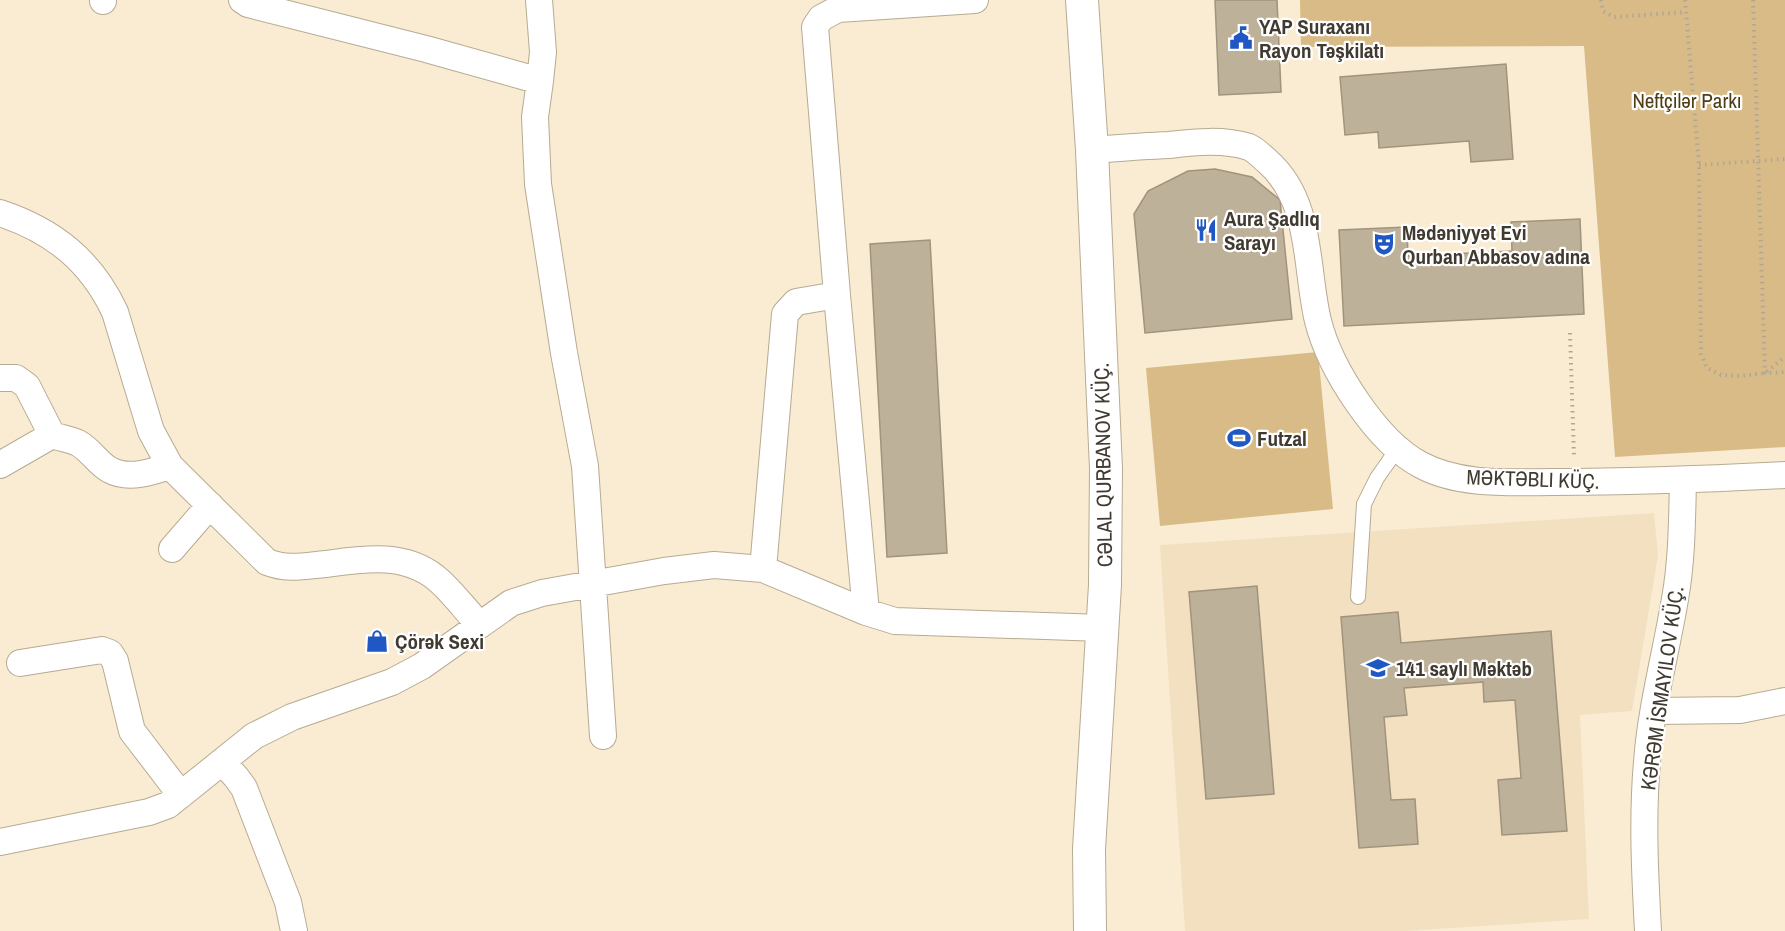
<svg xmlns="http://www.w3.org/2000/svg" width="1785" height="931" font-family="'Archivo Narrow',sans-serif">
<rect width="100%" height="100%" fill="#faecd3"/>
<path fill="#f2e0c0" d="M1654,513L1658,555L1632,711L1580,715L1589,919L1406,931H1185L1160,545Z"/>
<path fill="#d8bb87" d="M1300,0H1785V447L1615,457L1584,46L1301,47Z
M1318,352L1333,509L1160,526L1146,368Z"/>
<path fill="#beb199" stroke="#a1937c" stroke-width="1.5" d="M1215,0H1277L1281,92L1219,95Z
M1506,64L1513,159L1471,162L1469,141L1379,148L1378,132L1345,135L1340,77Z
M1215,169L1252,177L1280,200L1292,319L1145,333L1134,214L1148,191L1188,171Z
M1580,219L1584,314L1344,326L1339,230L1407,227L1408,256L1512,251L1511,222Z
M930,240L947,553L887,557L870,244Z
M1257,586L1274,794L1206,799L1189,592Z
M1398,612L1401,643L1551,631L1567,831L1502,835L1498,780L1521,778L1515,700L1484,702L1483,682L1404,688L1407,715L1384,717L1391,800L1415,799L1418,844L1359,848L1341,617Z"/>
<g fill="none" stroke-linecap="round" stroke-linejoin="round">
<g stroke="#b7aa92" stroke-width="16">
<path id="service" d="M1358,597L1364,504L1377,478L1398,448"/>
</g>
<g stroke="#b7aa92" stroke-width="28">
<path id="minor" d="M242,0L248,4L426,49L540,81L535,117L538,184L564,353L585,466L603,736
M539,0L543,52L540,81
M103,1V0
M1092,150C1118,148 1143,146 1169,145C1196,142 1223,139 1249,147C1256,150 1262,157 1267,161C1313,201 1305,267 1318,321C1330,369 1377,442 1421,465C1460,486 1511,482 1554,482C1632,482 1708,479 1785,475
M0,213C54,231 91,261 115,312L151,431L170,466L267,562C287,570 304,566 325,564C363,559 404,552 436,578C452,591 465,610 480,625
M0,378H16L27,386L52,435C60,438 70,439 78,443C91,450 98,464 110,470C128,480 152,472 170,466
M0,465L52,435
M172,549L210,505
M763,569L785,314L796,302L837,295
M866,612L837,295L815,27L821,18L838,9L975,0
M20,663L102,650L110,653L115,661L132,731L181,795
M1654,711L1740,710L1785,701
M222,762L236,777L244,788L288,902L294,931
M0,842L149,812L168,805L254,736L292,717L392,682L422,666L511,603L542,593L664,571L714,565L763,569L866,612L895,621L1102,628
M1648,931C1645,875 1642,818 1647,762C1651,707 1666,653 1675,599C1682,560 1682,520 1683,481"/>
</g>
<g stroke="#b7aa92" stroke-width="34">
<path id="tertiary" d="M1082,0L1092,150L1106,469L1105,585L1089,849L1090,931"/>
</g>
<path stroke="#b1a693" stroke-width="4" stroke-dasharray="1.5 4.5" stroke-linecap="butt" d="M1601,0L1603,11L1614,17L1686,12
M1685,0L1699,165L1701,354L1707,368L1721,375L1740,376L1765,373L1785,357
M1753,0L1765,373L1785,372
M1699,165L1785,159
M1570,333L1574,457"/>
<use href="#service" stroke="#fff" stroke-width="14"/>
<use href="#minor" stroke="#fff" stroke-width="26"/>
<use href="#tertiary" stroke="#fff" stroke-width="32"/>
</g>
<defs>
<g id="civic-bare" transform="scale(1.8)"><path d="M-.6-6.5H3V-4.5H.6V-3L4-1V1h2V6H-6V1h2V-1L-.6-3ZM-1.2 2.5V6h2.4V2.5Z" fill="#1f57c4" stroke="#fff" stroke-width="2.5" paint-order="stroke"/></g>
<g id="restaurant-bare" transform="scale(1.8)"><path d="M-5-6h1v4h1v-4h1v4h1v-4h1v5L-1.5 .5V6h-2V.5L-5-1ZM5-6V6H3V1.5H1.5Q1.5-4 5-6Z" fill="#1f57c4" stroke="#fff" stroke-width="2.5" paint-order="stroke"/></g>
<g id="theatre-bare" transform="scale(1.8)"><path d="M-5-5.5Q0-4 5-5.5V0Q5 5 0 6Q-5 5-5 0ZM-3.3-2.5H-1v1.5H-3.3ZM1-2.5H3.3v1.5H1ZM-2.8 1Q0 5.5 2.8 1Z" fill="#1f57c4" stroke="#fff" stroke-width="2.5" paint-order="stroke"/></g>
<g id="stadium-bare" transform="scale(1.8)"><path d="M0-5a6.5 5 0 1 0 0 10a6.5 5 0 1 0 0-10ZM-3.5-1.8h7v3.6h-7Z" fill="#1f57c4" stroke="#fff" stroke-width="2.5" paint-order="stroke"/></g>
<g id="shop-bare" transform="scale(1.8)"><path d="M-5-2.5h2.3a2.7 3.5 0 0 1 5.4 0H5L5.5 6h-11ZM-1.5-2.5h3a1.5 2.3 0 0 0-3 0Z" fill="#1f57c4" stroke="#fff" stroke-width="2.5" paint-order="stroke"/></g>
<g id="school-bare" transform="scale(1.8)"><path d="M0-5L7-2L0 1L-7-2ZM-4 1L0 2.5L4 1V4Q0 6-4 4Z" fill="#1f57c4" stroke="#fff" stroke-width="2.5" paint-order="stroke"/></g>
</defs>
<g fill-rule="evenodd">
<use href="#civic-bare" x="1241" y="38"/>
<use href="#restaurant-bare" x="1206" y="230"/>
<use href="#theatre-bare" x="1384" y="244"/>
<use href="#stadium-bare" x="1239" y="438"/>
<use href="#shop-bare" x="377" y="641"/>
<use href="#school-bare" x="1378" y="668"/>
</g>
<g text-anchor="middle" dominant-baseline="central" stroke-width="4.5" stroke-linejoin="round" paint-order="stroke">
<g font-size="21" font-weight="bold" fill="#403a30" stroke="#fff" text-anchor="start">
<text x="1259" y="26">YAP Suraxanı<tspan x="1259" dy="24">Rayon Təşkilatı</tspan></text>
<text x="1224" y="218">Aura Şadlıq<tspan x="1224" dy="24">Sarayı</tspan></text>
<text x="1402" y="232">Mədəniyyət Evi<tspan x="1402" dy="24">Qurban Abbasov adına</tspan></text>
<text x="1257" y="438">Futzal</text>
<text x="395" y="641">Çörək Sexi</text>
<text x="1396" y="668">141 saylı Məktəb</text>
</g>
<g font-size="21" fill="#503c15" stroke="#fff">
<text x="1687" y="100">Neftçilər Parkı</text>
</g>
<g font-size="21" fill="#403a30" stroke="#fff">
<text transform="translate(1103 465) rotate(-91)">CƏLAL QURBANOV KÜÇ.</text>
<text transform="translate(1533 479) rotate(2)">MƏKTƏBLI KÜÇ.</text>
<text transform="translate(1662 688) rotate(-82)">KƏRƏM İSMAYILOV KÜÇ.</text>
</g>
</g>
</svg>
